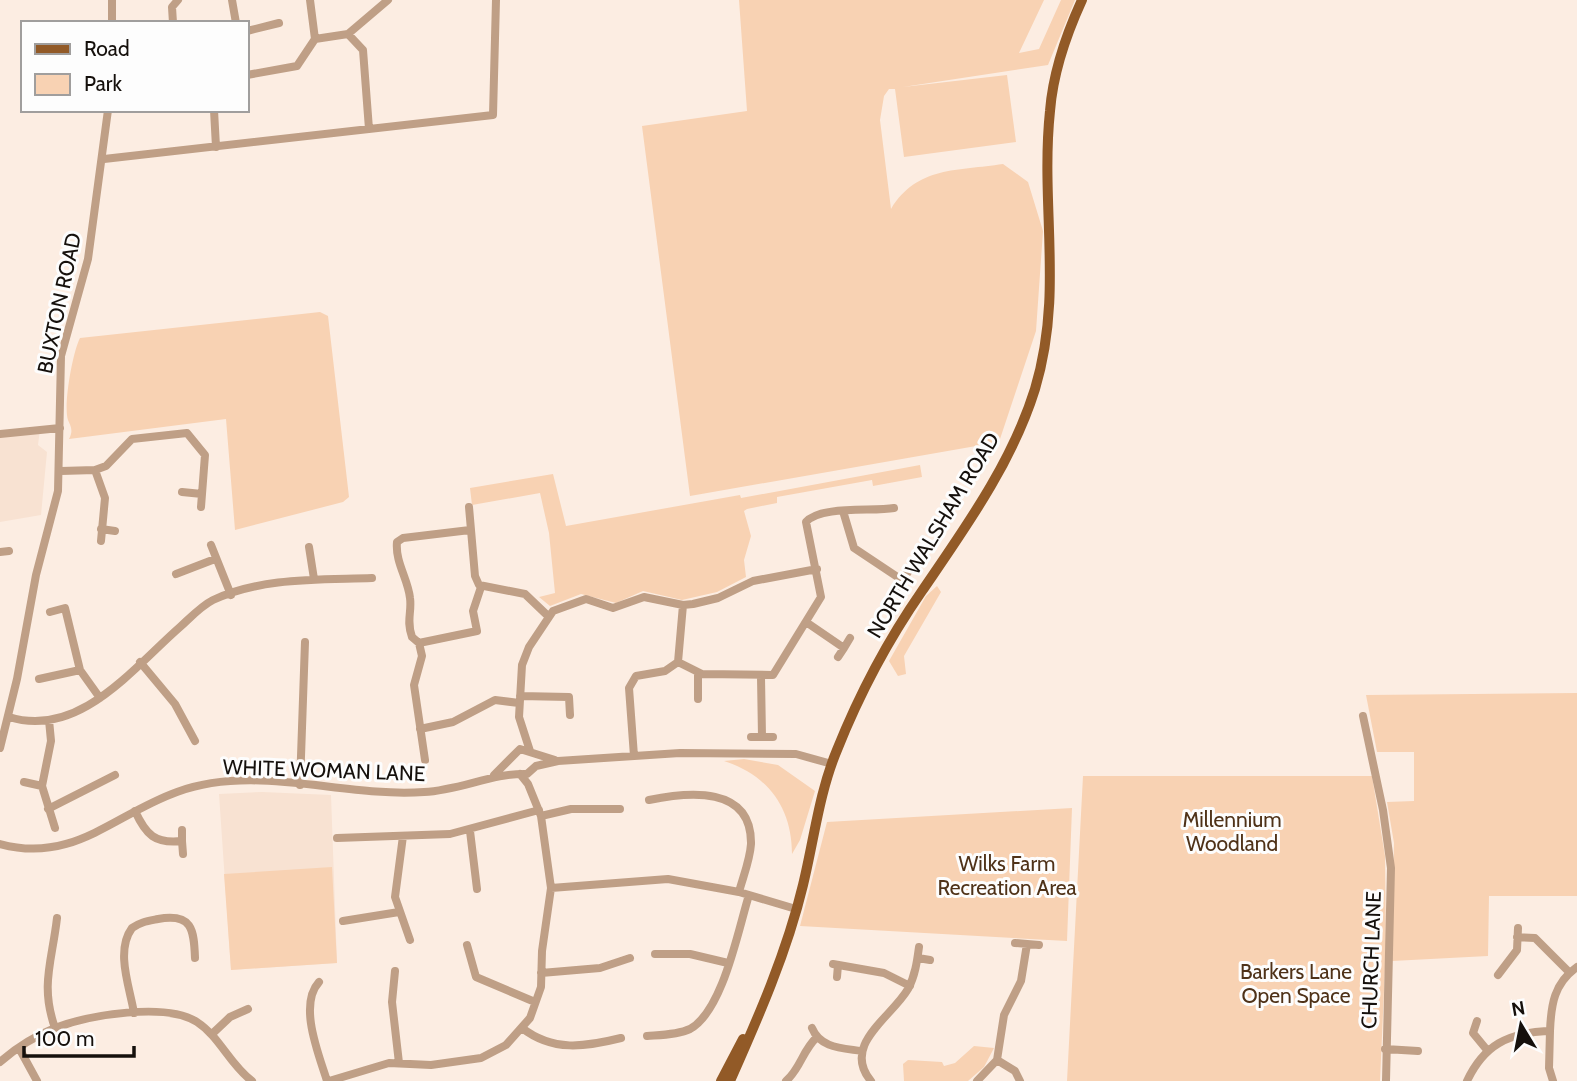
<svg xmlns="http://www.w3.org/2000/svg" width="1577" height="1081" font-family="Cabin,sans-serif">
<rect width="100%" height="100%" fill="#fcede2"/>
<path fill="#f8e2d2" d="M40,429L38,445L47,452L41,515L0,522V432Z
M262,792L331,795L337,963L231,970L219,794Z"/>
<path fill="#f8d2b3" d="M739,0H1044L1019,53L1039,49L1061,0H1075L1048,65L903,87L1007,75L1016,142L904,157L895,89H889L884,96L880,120L891,209C917,166 958,171 1003,164L1028,182L1043,231L1036,331L999,442L690,496L642,126L747,111Z
M320,312L328,316L349,497L343,502L235,530L226,419L69,439C74,430 70,425 68,420C63,405 73,351 80,338Z
M920,465L922,477L873,486L872,480L777,497V503L747,509L744,511L751,536L744,560L746,577L717,592L682,600L643,591L616,603L581,594L550,606L539,597L555,593L549,533L540,493L472,505L470,488L553,474L566,526L740,495L741,498Z
M937,586L941,592L904,656L906,674L898,676L889,661L926,596Z
M1577,693V896H1489L1488,956L1392,961L1394,843L1387,802L1414,801V752H1377L1366,695Z
M744,759L778,765L815,791L800,840L792,854C792,808 768,775 724,761Z
M1083,776H1372L1385,856L1386,945L1380,1081H1067Z
M1072,808L1067,941L800,926L827,822Z
M332,867L337,963L231,970L224,874Z
M974,1046L994,1048L984,1067L968,1081H904L903,1064L908,1060L942,1062L944,1066L955,1063Z"/>
<g fill="none" stroke-linecap="round" stroke-linejoin="round">
<path stroke="#bf9f86" stroke-width="8" d="M112,0V23
M232,0L236,23
M310,0L315,39
M173,23L172,7L178,0
M247,31L279,23
M348,34L363,50L369,129
M247,75L297,66L315,39L348,34L388,0
M214,110L216,147
M104,159L493,115L496,0
M0,434L60,428
M95,470L105,498L101,541
M61,471L95,470L106,466L132,439L187,433L205,455L201,507
M182,492L202,494
M469,507L475,576L479,585L525,594L548,616
M843,511L854,548L902,580L908,572
M101,529L115,531
M470,530L403,538L397,542C395,562 408,579 410,598C412,612 406,621 412,637L419,643L477,631L473,611L481,587
M211,545L231,595
M309,547L314,579
M0,552L9,551
M176,574L215,559
M896,590L902,580
M50,612L65,608L80,670L100,698
M806,622L844,648L850,638
M419,643L422,656L414,685L425,760
M838,657L844,648
M140,662L175,704L195,741
M678,662L702,674L773,675L821,597L806,522C821,505 873,512 894,508
M761,677L762,737H773
M39,679L80,670
M520,696L569,697L570,715
M698,699V673
M1363,716L1383,810L1391,868L1386,1081
M9,717C79,739 133,668 180,627C190,618 201,606 213,600C262,577 320,580 372,578
M49,720L51,741L42,786L55,828
M420,729L453,722L495,700L519,703
M751,737H762
M0,748L17,679L36,575L58,491L61,356L88,259L108,110
M530,751L519,717L522,665L529,647L553,611L586,599L613,608L644,597L683,605L693,604L718,598L753,581L817,569
M634,756L629,688L636,676L665,671L678,662L683,605
M494,775L520,749L555,760
M24,782L42,786
M300,785L305,642
M649,800C688,792 752,785 751,844C750,860 743,877 739,892
M48,809L115,775
M135,811C146,835 155,844 182,841V830
M541,816L571,809H620
M470,831L477,889
M403,836L395,897L410,940
M337,838L450,834L539,810
M182,841L183,854
M0,844C73,864 113,815 177,792C256,763 343,798 424,792C461,790 492,773 527,774L536,766L558,761L680,753L796,754L832,764
M551,888L668,879L739,892L796,909
M343,921L399,912
M1517,937L1535,938L1569,972
M1015,943L1039,945
M467,945L476,977L535,1002
M655,954H690L728,963
M918,958L930,960
M833,964L884,973L910,986
M395,971L392,1002L399,1063
M541,973L600,968L630,958
M1498,975L1517,950L1518,928
M837,977L838,965
M319,982C298,1005 319,1055 327,1081
M134,1013C130,988 115,951 132,928C140,922 148,921 158,919C192,913 194,929 195,958
M1477,1021L1473,1033L1487,1050
M55,1028C40,985 52,962 57,918
M522,1028C553,1052 585,1047 621,1038
M812,1028C820,1048 842,1048 861,1051
M1550,1031C1551,1005 1554,983 1577,967
M212,1034L230,1017L248,1009
M647,1036C660,1035 677,1035 690,1029C723,1011 738,930 749,895
M19,1048L37,1081
M1385,1049L1418,1051
M997,1060L1015,1071L1020,1081
M0,1062C16,1048 35,1036 55,1028C89,1015 166,1002 197,1022C220,1037 230,1065 252,1081
M329,1081L389,1063L431,1065L481,1058L506,1045L530,1018L541,987L542,951L551,888L541,816L528,784L520,774
M786,1081C801,1068 802,1051 817,1037
M871,1081C841,1045 891,1018 908,989C915,976 917,962 919,947
M977,1081L997,1060L1004,1015L1021,981L1027,944
M1467,1081C1484,1045 1508,1033 1547,1031H1550L1549,1068L1553,1081"/>
<path stroke="#925a27" stroke-width="10" d="M721,1081L743,1039
M730,1081C758,1018 787,952 803,885C814,840 819,793 837,750C859,695 888,640 922,591C965,528 1012,463 1035,389C1064,292 1040,207 1050,111C1053,73 1066,35 1082,0"/>
</g>
<g text-anchor="middle" dominant-baseline="central" stroke-width="6" stroke-linejoin="round" paint-order="stroke">
<g font-size="21" fill="#15100c" stroke="#fdfdfd">
<text transform="translate(59 303) rotate(-78)">BUXTON ROAD</text>
<text transform="translate(933 535) rotate(-59)">NORTH WALSHAM ROAD</text>
<text transform="translate(324 770) rotate(2)">WHITE WOMAN LANE</text>
<text transform="translate(1371 960) rotate(-88)">CHURCH LANE</text>
</g>
<g font-size="21" fill="#4f3218" stroke="#fdfdfd">
<text x="1232" y="819">Millennium<tspan x="1232" dy="24">Woodland</tspan></text>
<text x="1007" y="863">Wilks Farm<tspan x="1007" dy="24">Recreation Area</tspan></text>
<text x="1296" y="971">Barkers Lane<tspan x="1296" dy="24">Open Space</tspan></text>
</g>
</g>
<rect x="21" y="21" width="228" height="91" fill="#fdfdfd" stroke="#a09e9d" stroke-width="2"/>
<rect x="35" y="44" width="35" height="10" fill="#925a27" stroke="#a09e9d" stroke-width="2"/>
<text x="84" y="56" font-size="21" fill="#15100c">Road</text>
<rect x="35" y="74" width="35" height="21" fill="#f8d2b3" stroke="#a09e9d" stroke-width="2"/>
<text x="84" y="91" font-size="21" fill="#15100c">Park</text>
<g transform="translate(1521 1025) rotate(350)" stroke="#fdfdfd" stroke-width="5" paint-order="stroke">
<path d="M0-5L12 26L0 18L-12 26Z" fill="#15100c"/>
<text y="-10" font-size="19" font-weight="bold" text-anchor="middle" fill="#15100c">N</text>
</g>
<path d="M24 1046v10h110v-10" fill="none" stroke="#15100c" stroke-width="3.5"/>
<text x="35" y="1046" font-size="21" fill="#15100c" stroke="#fdfdfd" stroke-width="5" paint-order="stroke">100 m</text>
</svg>
